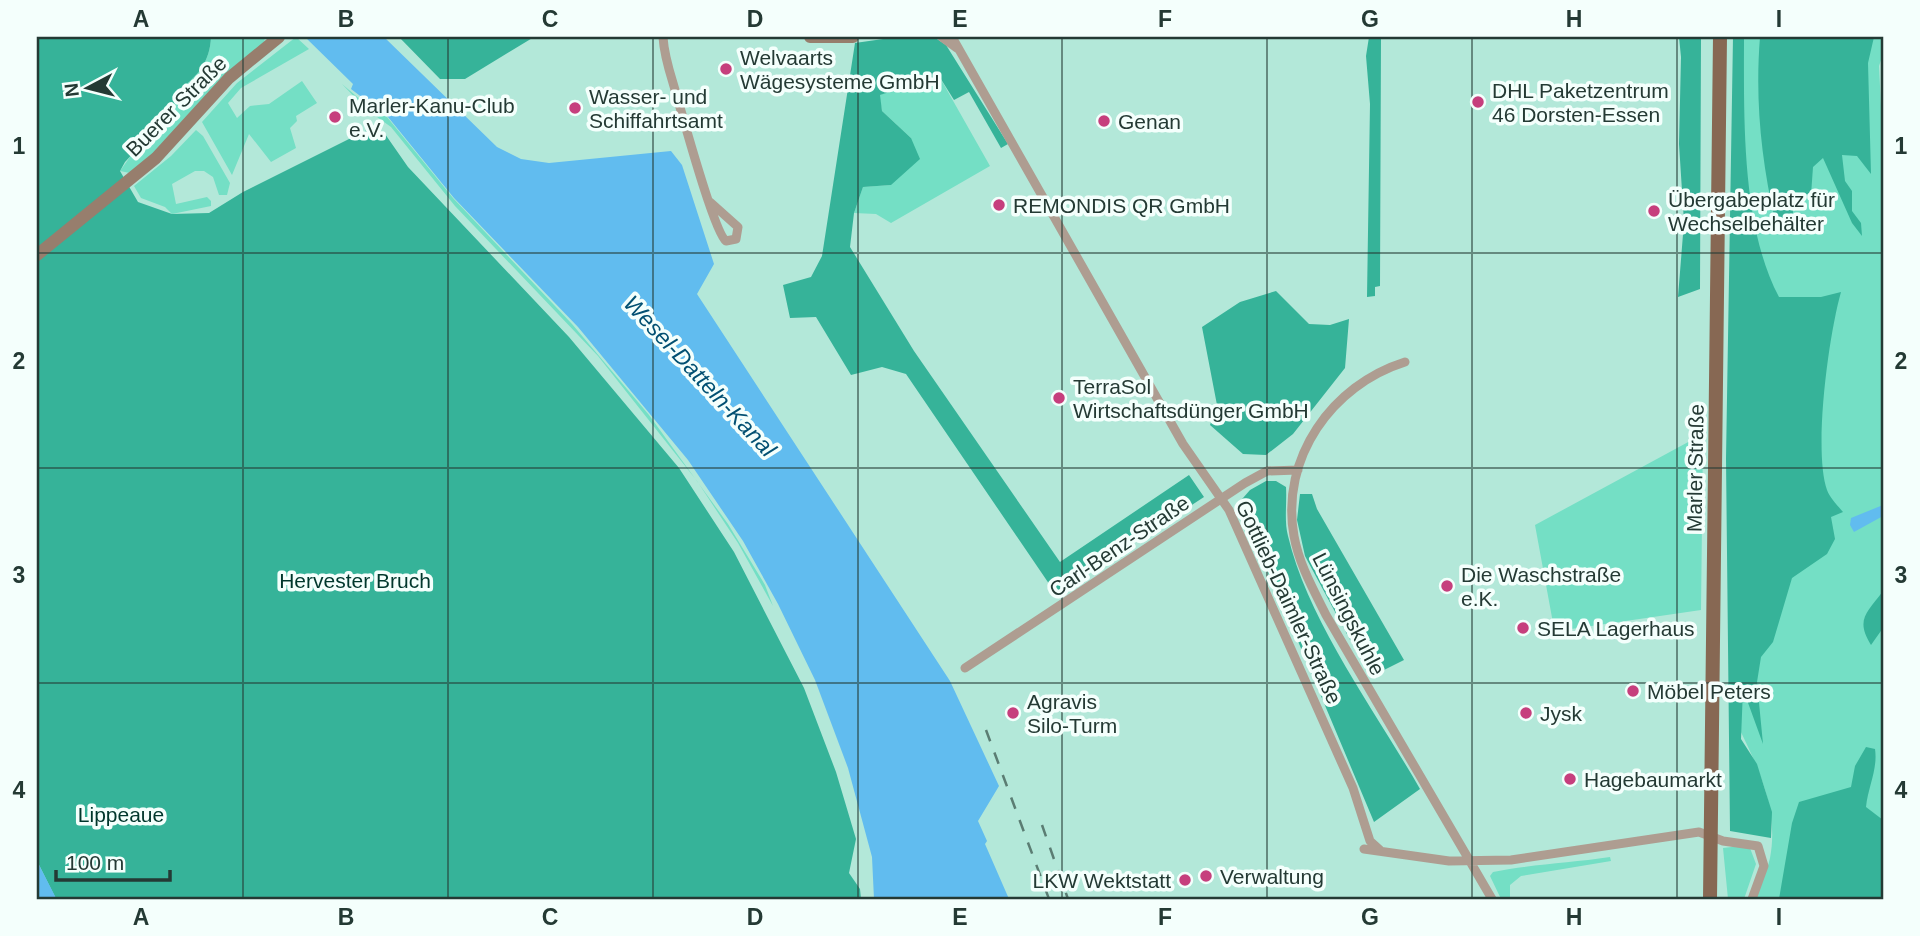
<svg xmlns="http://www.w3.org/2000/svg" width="1920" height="936" font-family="Helvetica,sans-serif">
<rect width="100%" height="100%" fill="#b3e8d9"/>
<path fill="#74dfc5" d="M211,37H264L265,43L161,147L130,173L120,171L176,92C197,78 210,62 211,37Z
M296,37L309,49L241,88L228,103L237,118L250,106L269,104L302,81L317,103L296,116L297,121L290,128L296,148L271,162L249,134L232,175L202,122L237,83Z
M1733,37H1883V54L1879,66L1883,147V899H1754C1759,886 1767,872 1770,858C1779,811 1759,769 1739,728Z
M939,76L990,166L891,223L876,214L854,213L863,187L891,185L911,138L882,111L879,95Z
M342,84L376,113L380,110L387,117L453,198L572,324L649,415L728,524L765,585L773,606L738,543L697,481L598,356L455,206L391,127L366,109Z
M196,130L203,136L230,183L227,195H219L213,177L204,171H195L172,184L176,204L207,197L211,201V206L172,214L165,207L141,198L134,186L171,156Z
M1703,434L1701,610L1564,630L1553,623L1535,525Z
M1740,846L1750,848L1756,864L1744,899H1728L1723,848Z
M1610,857L1611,861L1521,876L1510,885V899H1501L1490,876L1493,872C1533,864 1570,863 1610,857Z"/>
<path fill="#36b399" d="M37,37H211C210,62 197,78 176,92L174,109L125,162L120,171L138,202L172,214L209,213L243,192L373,127L385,134L408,167L569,337L679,468L734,552L804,688L836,772L856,839L849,873L860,889L861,899H56L37,861Z
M399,37H534L465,79H440Z
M897,37H934L946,45L1008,144L1001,148L969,92L954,100L939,76L880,95L882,111L911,138L920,159L891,185L863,187L854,213L850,247L914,351L1060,562L1189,475L1204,497L1056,594L906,374L882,367L851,375L816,317L790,318L783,285L811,277L822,256L855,43Z
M1369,37H1381L1380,286L1375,287V296L1367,297L1370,104L1366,56Z
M1679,37H1701L1700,289L1678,297L1684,222L1679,144L1681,57Z
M1733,37H1744C1744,116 1741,226 1779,297H1821L1841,292C1829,334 1813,450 1827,490C1830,498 1837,505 1843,512L1831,517L1835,539L1827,554L1792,578L1773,642L1761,657L1757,682L1763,744L1743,689L1741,739L1757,764L1772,812L1771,838L1730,831L1726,459Z
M1760,37H1874L1868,63L1871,174L1857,156L1842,155L1845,181L1852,191V211L1861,223L1862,236L1852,223L1823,158L1813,167L1811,195L1792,192L1793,214L1786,222L1775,220C1761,159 1755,99 1760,37Z
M1276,291L1309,324L1330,325L1349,319L1345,368L1293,434L1266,455L1243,454L1210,425L1217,405L1202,327L1240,302Z
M1266,481H1276L1286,487C1287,503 1284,521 1288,536C1308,621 1376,712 1420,789L1374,822L1279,596L1236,506L1250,490Z
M1300,494H1312L1317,509L1404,660L1370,677L1305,556L1297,520Z
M1883,591V628L1871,645C1855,619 1867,613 1883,591Z
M1866,747L1875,749C1878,769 1868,787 1866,807L1883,820V899H1779L1792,823L1799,802L1851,787L1855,766Z"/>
<path fill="#61bcef" d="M305,37H384L497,147L521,159L549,163L671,151L682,165L714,264L697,294L950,681L999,786L978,821L987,841L985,844L1009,899H874L872,857L848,768L815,680L778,604L743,541L688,460L578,327L454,198L388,117L351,89L353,84Z
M1883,505V516L1854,532L1850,525L1851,518Z
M37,861L56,898V899H37Z"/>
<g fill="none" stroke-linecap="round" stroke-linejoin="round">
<path stroke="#ae9d91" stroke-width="9" d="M663,37C664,53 668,67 673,83C680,106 714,233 726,241L736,239L738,227L710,202
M942,37L957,48
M952,37L1183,444L1229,510L1353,788L1370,841L1380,850
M1405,362C1332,385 1280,458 1294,536C1299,564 1313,589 1326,615L1492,899
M965,668L1245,483L1267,471L1298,470
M1364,849L1449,861L1511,860L1699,832L1723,841L1758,846L1764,866L1752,899"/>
<path stroke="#977e6d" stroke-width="12" d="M810,37H853
M37,255L156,158L229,78L279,37"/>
<path stroke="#876853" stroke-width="14" d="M1710,899L1720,37"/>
<path stroke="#5b7d73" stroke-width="2.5" stroke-dasharray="12 12" stroke-linecap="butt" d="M986,730L1049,899
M1042,825L1068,899"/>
</g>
<path fill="none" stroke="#243a34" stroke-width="2" stroke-opacity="0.55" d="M243,37V899M448,37V899M653,37V899M858,37V899M1062,37V899M1267,37V899M1472,37V899M1677,37V899M37,253H1883M37,468H1883M37,683H1883"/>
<g fill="#c63f7d" stroke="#f4fffc" stroke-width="2.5">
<circle cx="726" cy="69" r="7"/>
<circle cx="1478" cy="102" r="7"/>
<circle cx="575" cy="108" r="7"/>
<circle cx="335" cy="117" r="7"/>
<circle cx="1104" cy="121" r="7"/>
<circle cx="999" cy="205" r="7"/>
<circle cx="1654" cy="211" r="7"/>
<circle cx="1059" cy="398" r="7"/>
<circle cx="1447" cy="586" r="7"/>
<circle cx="1523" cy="628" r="7"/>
<circle cx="1633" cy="691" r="7"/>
<circle cx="1013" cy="713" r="7"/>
<circle cx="1526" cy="713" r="7"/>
<circle cx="1570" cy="779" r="7"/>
<circle cx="1206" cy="876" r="7"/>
<circle cx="1185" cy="880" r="7"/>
</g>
<g text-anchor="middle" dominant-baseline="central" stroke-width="7" stroke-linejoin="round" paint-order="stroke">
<g font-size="21" fill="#243a34" stroke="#f4fffc" text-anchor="start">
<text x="740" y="57">Welvaarts<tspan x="740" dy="24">Wägesysteme GmbH</tspan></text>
<text x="1492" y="90">DHL Paketzentrum<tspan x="1492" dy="24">46 Dorsten-Essen</tspan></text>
<text x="589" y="96">Wasser- und<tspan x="589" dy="24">Schiffahrtsamt</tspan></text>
<text x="349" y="105">Marler-Kanu-Club<tspan x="349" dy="24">e.V.</tspan></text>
<text x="1118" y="121">Genan</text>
<text x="1668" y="199">Übergabeplatz für<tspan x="1668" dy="24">Wechselbehälter</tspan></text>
<text x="1013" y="205">REMONDIS QR GmbH</text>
<text x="1073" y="386">TerraSol<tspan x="1073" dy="24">Wirtschaftsdünger GmbH</tspan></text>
<text x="1461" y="574">Die Waschstraße<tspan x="1461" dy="24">e.K.</tspan></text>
<text x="1537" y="628">SELA Lagerhaus</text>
<text x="1647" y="691">Möbel Peters</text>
<text x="1027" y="701">Agravis<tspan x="1027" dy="24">Silo-Turm</tspan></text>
<text x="1540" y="713">Jysk</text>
<text x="1584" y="779">Hagebaumarkt</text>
<text x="1220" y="876">Verwaltung</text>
<text x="1171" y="880" text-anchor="end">LKW Wektstatt</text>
</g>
<g font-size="21" fill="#243a34" stroke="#f4fffc">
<text transform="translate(176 106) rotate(-45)">Buerer Straße</text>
<text transform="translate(1695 468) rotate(-89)">Marler Straße</text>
<text transform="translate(1119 546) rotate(-34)">Carl-Benz-Straße</text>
<text transform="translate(1289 602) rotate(65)">Gottlieb-Daimler-Straße</text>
<text transform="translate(1349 614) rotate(63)">Lünsingskuhle</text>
</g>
<g font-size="21" fill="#00372c" stroke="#f4fffc">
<text x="355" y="580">Hervester Bruch</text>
<text x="121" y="814">Lippeaue</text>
</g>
<g font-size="23" font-style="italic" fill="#025072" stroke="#f4fffc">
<text transform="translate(700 376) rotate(47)">Wesel-Datteln-Kanal</text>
</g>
</g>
<rect width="1920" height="936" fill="none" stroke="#f4fffc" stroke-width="77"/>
<g transform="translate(88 88) rotate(263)" stroke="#f4fffc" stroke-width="5" paint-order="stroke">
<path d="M0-5L12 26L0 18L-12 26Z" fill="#243a34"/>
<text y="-10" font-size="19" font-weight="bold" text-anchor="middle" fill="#243a34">N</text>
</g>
<path d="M56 870v10h114v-10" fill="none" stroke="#243a34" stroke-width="3.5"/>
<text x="66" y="870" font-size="21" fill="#243a34" stroke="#f4fffc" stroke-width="5" paint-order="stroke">100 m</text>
<rect x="38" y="38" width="1844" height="860" fill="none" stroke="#243a34" stroke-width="2.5"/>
<g font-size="23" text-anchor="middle" font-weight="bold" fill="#243a34">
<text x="141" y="27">A</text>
<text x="346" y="27">B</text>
<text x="550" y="27">C</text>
<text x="755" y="27">D</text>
<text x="960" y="27">E</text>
<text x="1165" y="27">F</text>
<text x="1370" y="27">G</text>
<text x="1574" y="27">H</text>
<text x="1779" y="27">I</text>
<text x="19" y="154">1</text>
<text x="1901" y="154">1</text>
<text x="19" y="369">2</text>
<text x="1901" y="369">2</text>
<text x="19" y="583">3</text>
<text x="1901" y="583">3</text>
<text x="19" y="798">4</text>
<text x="1901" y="798">4</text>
<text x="141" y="925">A</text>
<text x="346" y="925">B</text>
<text x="550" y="925">C</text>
<text x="755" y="925">D</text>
<text x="960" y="925">E</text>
<text x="1165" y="925">F</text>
<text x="1370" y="925">G</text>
<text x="1574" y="925">H</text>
<text x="1779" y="925">I</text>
</g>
</svg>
